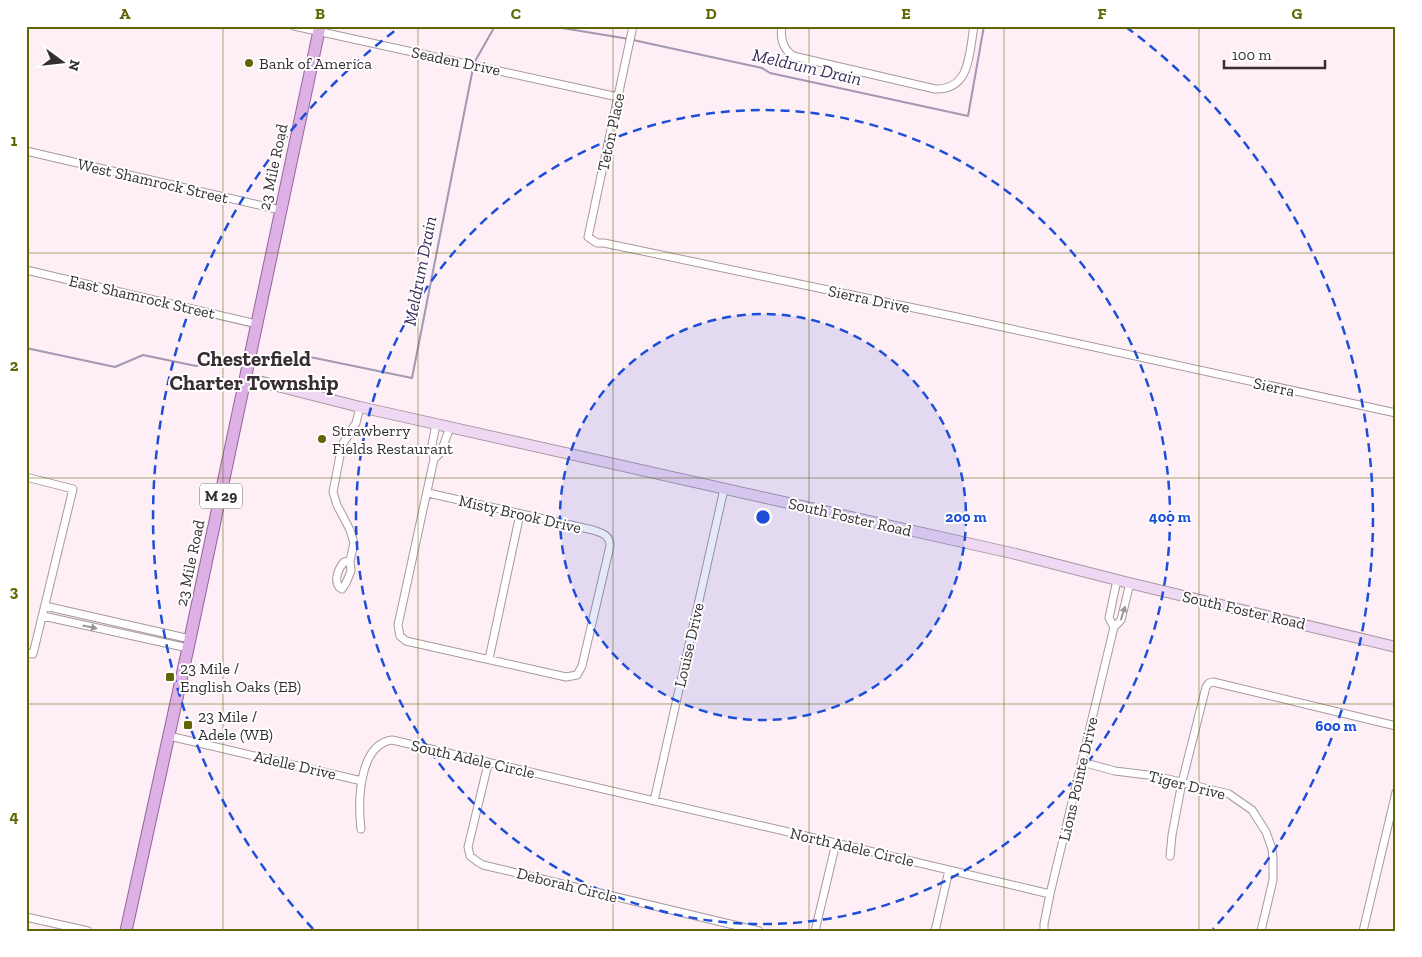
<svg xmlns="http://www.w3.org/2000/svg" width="1422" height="957" font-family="'Zilla Slab',serif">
<rect width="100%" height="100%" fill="#feeef6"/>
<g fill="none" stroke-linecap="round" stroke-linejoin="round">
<path stroke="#a099b1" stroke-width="2" d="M550,26L629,39
M633,40L762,68L770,73L968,116L984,26
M474,63L495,26
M26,348L115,367L143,355L196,366L231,357
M265,361L310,357L412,378L473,68"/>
<g stroke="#a899a0" stroke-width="9">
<path id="street" d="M294,26L618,97
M633,26L588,237L597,243H604L952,316L1396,413
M782,26C780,38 783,49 793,56L935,89C971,90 969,53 974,26
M26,151L280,210
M26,270L257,324
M436,424L432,445L434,459L441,452L450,427
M26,477L73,489L33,654L26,653
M428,493L593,530C602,533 610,535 610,546L582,666L577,675L566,677L406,641L400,636L398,625L434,459
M350,561L344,562C338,569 334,580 339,587L342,589L346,583L351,571L350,561L354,543L350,530L337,505L333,492L342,445L356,423L360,407
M1117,580L1109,618L1114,627L1121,620L1130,583
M45,606L190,639
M43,616L188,648
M489,659L520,514
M169,736L362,781
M1082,762L1115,771L1156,776L1229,794L1252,810L1266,832L1272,849L1273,858V880L1261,931
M488,764L468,847L470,856L478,862L483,865L759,931
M654,801L724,489
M361,829C358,803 358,745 392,740L827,841L1050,894
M1170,856L1172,835L1182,782L1206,687L1209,683L1213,682L1396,726
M26,917L88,931
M815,931L836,843
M935,931L949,870
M1044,931V924L1050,894L1114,627
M1363,931L1396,792"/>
</g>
<g stroke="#a899a0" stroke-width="12">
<path id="secondary" d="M246,378L360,407L1016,554L1125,582L1396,647"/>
</g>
<g stroke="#95629d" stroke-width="13">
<path id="primary" d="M126,931L190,639L320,26"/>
</g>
<use href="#street" stroke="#fff" stroke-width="7"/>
<use href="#secondary" stroke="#eed8f3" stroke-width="10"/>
<use href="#primary" stroke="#deb1e6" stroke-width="11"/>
</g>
<defs><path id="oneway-solid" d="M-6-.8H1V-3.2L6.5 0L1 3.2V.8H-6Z" transform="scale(1.25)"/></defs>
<g fill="#9a9798">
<use href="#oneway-solid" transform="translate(1123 613) rotate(-73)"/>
<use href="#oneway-solid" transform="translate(90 627) rotate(12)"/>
</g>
<path fill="none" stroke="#616604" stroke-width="1" stroke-opacity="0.55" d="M223,26V931M418,26V931M613,26V931M809,26V931M1004,26V931M1199,26V931M26,253H1396M26,478H1396M26,704H1396"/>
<circle cx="763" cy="517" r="203" fill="#1d4ed8" fill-opacity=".12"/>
<g fill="none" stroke="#1d4ed8" stroke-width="2.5" stroke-dasharray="9 6">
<circle cx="763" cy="517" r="203"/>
<circle cx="763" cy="517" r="407"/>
<path d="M313 929A610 610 0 0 1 400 27M1126 27A610 610 0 0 1 1213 929"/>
</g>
<g fill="#616604" stroke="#fff" stroke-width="2">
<circle cx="249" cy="63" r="5"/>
<circle cx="322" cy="439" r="5"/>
<rect x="165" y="672" width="10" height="10" rx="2.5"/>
<rect x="183" y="720" width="10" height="10" rx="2.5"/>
</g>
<g text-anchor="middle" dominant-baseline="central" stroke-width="4" stroke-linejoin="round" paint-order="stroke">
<rect fill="#fff" stroke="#726d70" stroke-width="1" x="200" y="483.5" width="42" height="25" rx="4"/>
<g font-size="15" font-weight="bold" fill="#352f32">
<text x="221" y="496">M 29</text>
</g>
<g font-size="16" fill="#352f32" stroke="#fff">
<text transform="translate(456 61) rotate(12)">Seaden Drive</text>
<text transform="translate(611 132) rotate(-78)">Teton Place</text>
<text transform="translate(273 167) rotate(-78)">23 Mile Road</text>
<text transform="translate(153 181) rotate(13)">West Shamrock Street</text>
<text transform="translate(142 297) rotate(13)">East Shamrock Street</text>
<text transform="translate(869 299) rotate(12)">Sierra Drive</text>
<text transform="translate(1274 387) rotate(12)">Sierra</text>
<text transform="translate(520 514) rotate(13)">Misty Brook Drive</text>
<text transform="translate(850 517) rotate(13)">South Foster Road</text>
<text transform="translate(190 563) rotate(-78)">23 Mile Road</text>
<text transform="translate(1244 610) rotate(13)">South Foster Road</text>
<text transform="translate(689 645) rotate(-77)">Louise Drive</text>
<text transform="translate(473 759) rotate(13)">South Adele Circle</text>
<text transform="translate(295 765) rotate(13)">Adelle Drive</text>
<text transform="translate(1078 779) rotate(-77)">Lions Pointe Drive</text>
<text transform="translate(1187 785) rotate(14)">Tiger Drive</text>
<text transform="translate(852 847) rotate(13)">North Adele Circle</text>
<text transform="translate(567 885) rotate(14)">Deborah Circle</text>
</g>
<g font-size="16" fill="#352f32" stroke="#fff" text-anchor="start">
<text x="259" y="63">Bank of America</text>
<text x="332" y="430">Strawberry<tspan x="332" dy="18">Fields Restaurant</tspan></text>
<text x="180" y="668">23 Mile /<tspan x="180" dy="18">English Oaks (EB)</tspan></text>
<text x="198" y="716">23 Mile /<tspan x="198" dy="18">Adele (WB)</tspan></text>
</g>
<g font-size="18" font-style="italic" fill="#3b2e5a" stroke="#fff">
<text transform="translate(807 67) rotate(13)">Meldrum Drain</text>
<text transform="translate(420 271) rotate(-79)">Meldrum Drain</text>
</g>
<g font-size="21" font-weight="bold" fill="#382d33" stroke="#fff">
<text x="254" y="358">Chesterfield<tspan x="254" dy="24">Charter Township</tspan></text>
</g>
</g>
<circle cx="763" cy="517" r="8" fill="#1d4ed8" stroke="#fff" stroke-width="2.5"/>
<g font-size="15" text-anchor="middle" font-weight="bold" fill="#1d4ed8" stroke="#fff" stroke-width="4" stroke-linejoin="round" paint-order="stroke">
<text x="966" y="522">200 m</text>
<text x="1170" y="522">400 m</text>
<text x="1336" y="731">600 m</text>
</g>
<rect width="1422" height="957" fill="none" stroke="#ffffff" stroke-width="55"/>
<g transform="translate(62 62) rotate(105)" stroke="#ffffff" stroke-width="4" paint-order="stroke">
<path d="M0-4L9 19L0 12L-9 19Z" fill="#352f32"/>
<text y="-8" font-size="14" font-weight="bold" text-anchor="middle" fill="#352f32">N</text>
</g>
<path d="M1224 60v8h101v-8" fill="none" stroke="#352f32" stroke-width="2.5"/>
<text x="1232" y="60" font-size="15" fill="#352f32" stroke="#ffffff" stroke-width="4" paint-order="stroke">100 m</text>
<rect x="28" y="28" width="1366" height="902" fill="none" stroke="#616604" stroke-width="2"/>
<g font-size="16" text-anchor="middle" font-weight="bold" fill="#616604">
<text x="125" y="19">A</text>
<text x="320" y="19">B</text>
<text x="516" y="19">C</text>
<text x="711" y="19">D</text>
<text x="906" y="19">E</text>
<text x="1102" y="19">F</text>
<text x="1297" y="19">G</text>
<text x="14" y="146">1</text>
<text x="14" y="371">2</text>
<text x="14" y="597">3</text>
<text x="14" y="822">4</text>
</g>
</svg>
